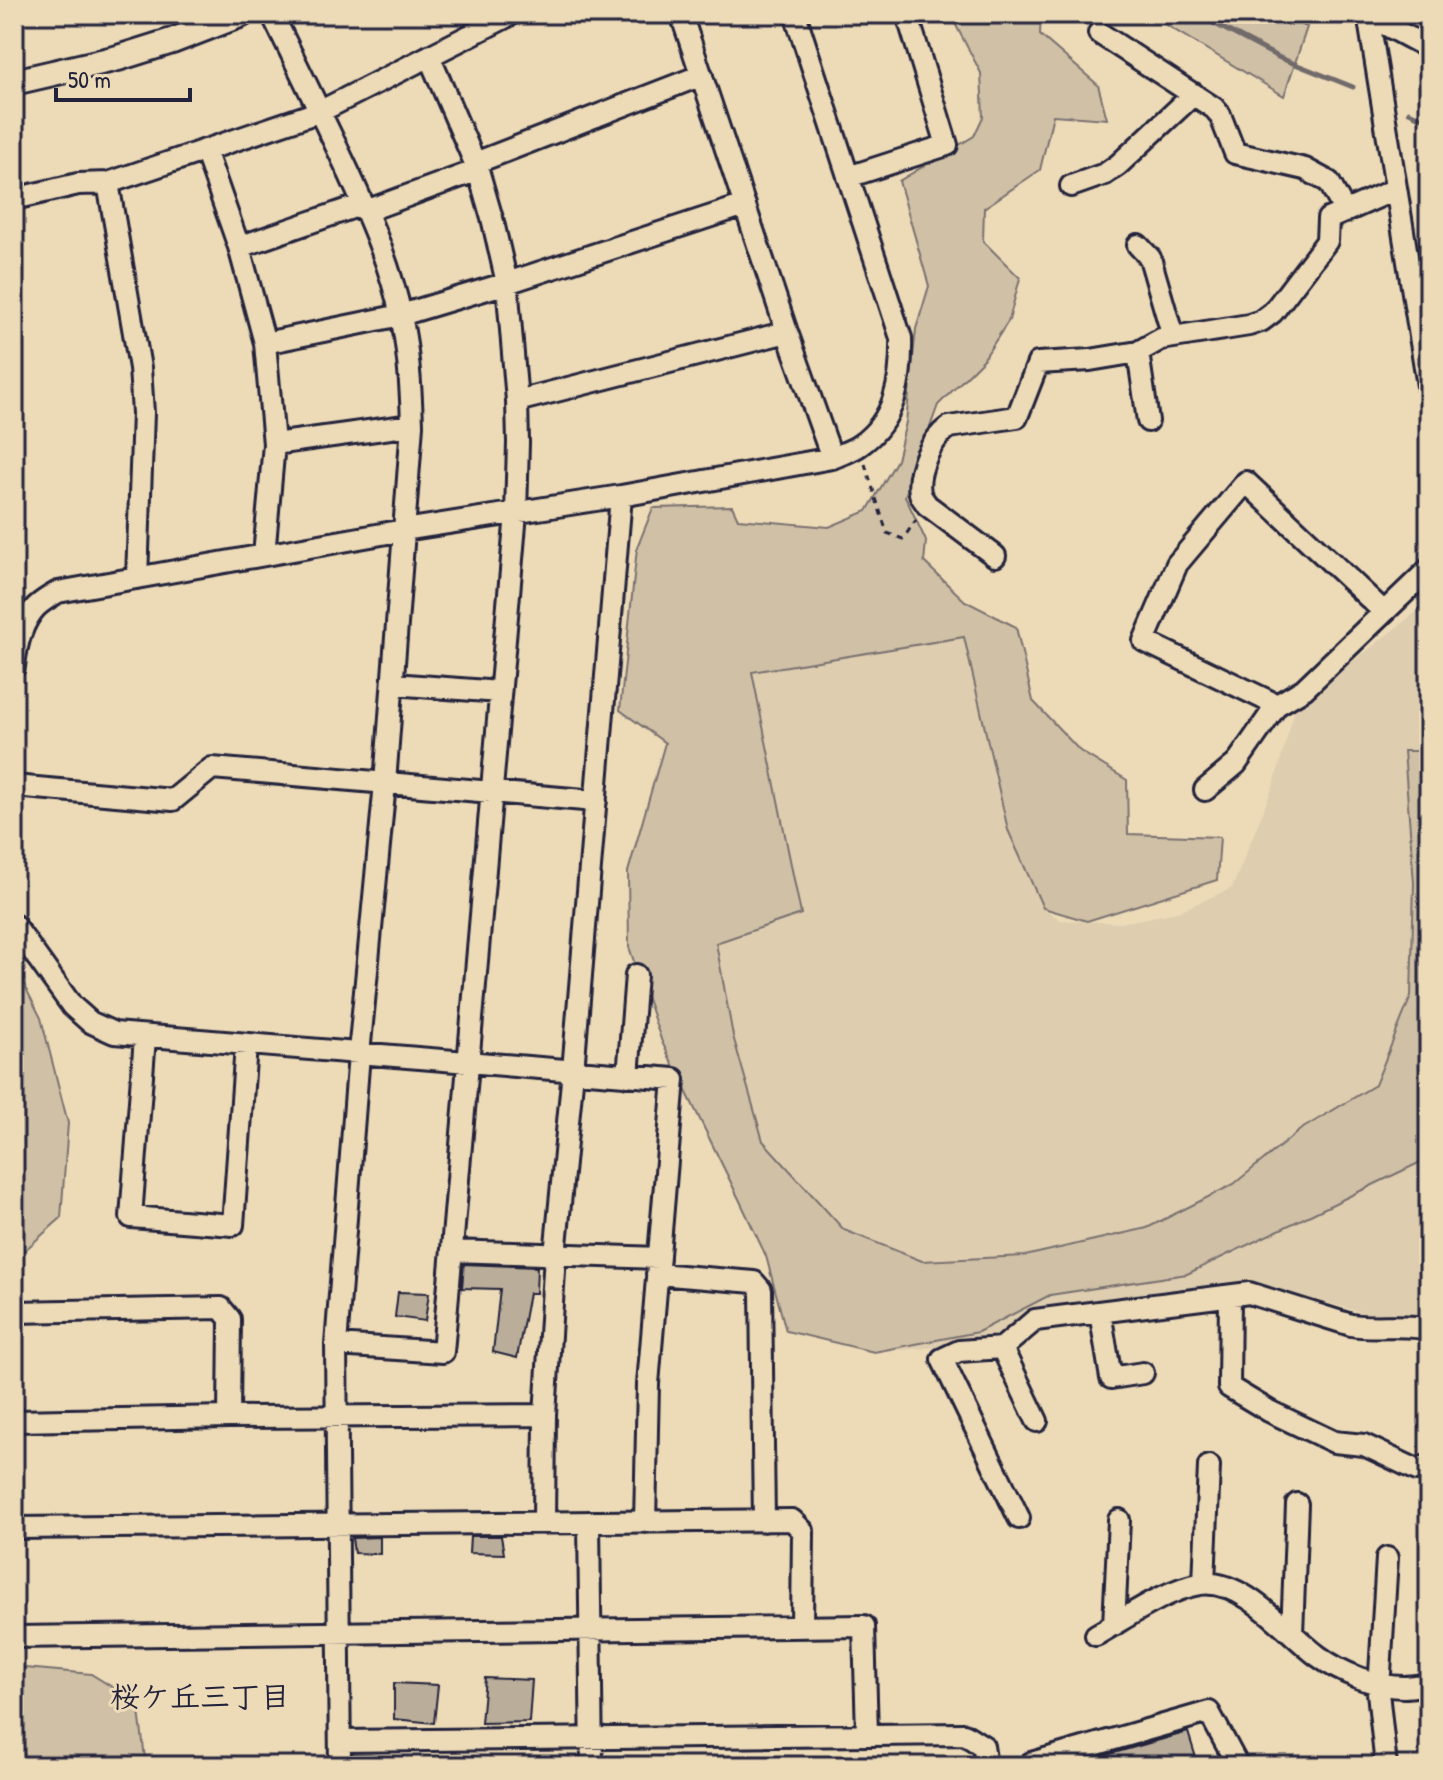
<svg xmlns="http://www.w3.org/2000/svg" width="1443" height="1780" font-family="'Patrick Hand','Klee One',sans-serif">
<rect width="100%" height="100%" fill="#eddbb8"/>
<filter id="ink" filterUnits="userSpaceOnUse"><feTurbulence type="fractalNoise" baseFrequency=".0125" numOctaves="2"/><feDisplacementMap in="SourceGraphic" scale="16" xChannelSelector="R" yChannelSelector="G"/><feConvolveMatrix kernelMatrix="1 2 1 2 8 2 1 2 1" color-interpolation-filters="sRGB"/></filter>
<g filter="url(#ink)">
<path fill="#decdaf" d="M1429,602V1319L1379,1317L1246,1281L1025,1315L996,1340L940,1347L874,1352L757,1171L716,943L730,675L980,635L1043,908L1061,920L1121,923L1177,912L1232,888L1274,784L1296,706Z"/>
<path fill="#d0c0a6" stroke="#797170" stroke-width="2" d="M950,14H1041L1040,35L1098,85L1107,119L1053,115L1040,170L984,208L983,241L1020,278L1009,320L983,360L938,405L905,496L926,541L924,562L965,601L1016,627L1033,701L1080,751L1127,780L1128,834L1220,837L1217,880L1087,921L1043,908L1008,830L964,637L752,672L801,914L716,943L733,1036L763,1141L844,1230L922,1261L1025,1256L1147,1228L1234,1184L1300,1130L1375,1085L1411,996L1414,883L1404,751H1429V1158L1187,1274L1050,1295L978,1332L874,1352L786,1331L766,1256L740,1201L662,1042L629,947L628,872L665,743L620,710L637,548L653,508L732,506L738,519L829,527L867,511L897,460L906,422L916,329L929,286L899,181L974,136L983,117L981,73Z
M1148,14H1277L1307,27L1284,96Z
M14,965L41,1018L68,1123L61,1218L14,1260Z
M14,1667L91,1674L138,1703L146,1766H14Z"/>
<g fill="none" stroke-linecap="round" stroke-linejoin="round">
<path stroke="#716a6b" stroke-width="5" d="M1196,14L1280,58L1353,87
M1409,112L1429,121"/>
</g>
<path fill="#baad99" stroke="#22223b" stroke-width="2" d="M464,1264L537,1267L536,1293H529L517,1358L493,1352L500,1289L462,1288Z
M398,1292L429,1293L425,1321L395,1317Z
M470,1536H501L504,1554L469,1553Z
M380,1537V1554L354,1553L352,1538Z
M485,1678L532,1680L529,1722L481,1723Z
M394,1683L438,1685L434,1723L394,1719Z
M1188,1732L1197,1761L1181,1766H1175L1174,1762L1159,1766H1068Z"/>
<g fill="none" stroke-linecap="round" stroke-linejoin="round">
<g stroke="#22223b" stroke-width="26">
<path id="minor" d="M272,14C298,67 324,120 349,173C370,219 391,267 401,316C409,352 411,388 412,425L385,783L359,1054L336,1345L340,1766
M681,14L787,332L832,458
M1368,14L1429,392
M1369,16L1429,48
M1099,33L1214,108L1220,115L1235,153L1305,169L1329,182L1345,212
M205,150L239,247L265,343L274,444L264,555
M475,163L702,75
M848,177L947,145L907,14
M108,183L140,368L143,413L137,578
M1071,186L1105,174L1118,165L1194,94
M14,199L78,184L108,183L321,111L512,14
M366,211L478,170
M1138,245L1150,258L1173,337
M239,247L363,204
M265,343L401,315L507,283L745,205
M1138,352L1148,421
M517,401L787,332
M274,444L412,425
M995,556L927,505C925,501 921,498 920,493C916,472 931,439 949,427L1017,417L1038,363L1090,360L1138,352L1161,339L1249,325L1261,321L1273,312L1327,241L1328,219L1396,189
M1384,612L1246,482L1177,564L1144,641L1277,705L1304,689L1429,569
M14,667C16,646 21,623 36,607C42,601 51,596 58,592L404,530L621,496L832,458C841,454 852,451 860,445C896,420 902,378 901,338L795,14
M393,684L500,692
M14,786L173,800L212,768L596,801
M1205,790L1236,764L1277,705
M14,925L72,1006L90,1022L114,1033L674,1079L648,1384L645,1522
M145,1037L131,1217L233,1225L246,1045
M628,1076L636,975
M452,1251L659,1258
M657,1274L754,1282L761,1290L764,1521
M1230,1296L1229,1387L1269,1411L1334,1442L1364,1445L1417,1470L1429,1465
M14,1312L221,1308L230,1319L229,1417
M1100,1312L1111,1378L1143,1373
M336,1345L443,1352L516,513L518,443L517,401L507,283L493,222L478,170L429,56
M1002,1348L1037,1421
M14,1421L229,1417L545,1415L555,1255L573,1071L621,496
M1019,1518L942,1359L959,1351L1002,1348L1035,1320L1249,1293L1351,1325C1377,1329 1403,1323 1429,1329
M589,1522L592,1766
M544,1523L545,1415
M14,1528L792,1520L803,1531L802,1627
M1204,1583L1209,1466
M1114,1625L1119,1520
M1292,1634L1297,1504
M1096,1635C1126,1618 1167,1589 1200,1584C1243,1578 1287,1633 1318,1656C1341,1673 1376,1687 1404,1687C1412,1687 1421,1685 1429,1684
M14,1637L864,1626L867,1735
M340,1741L964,1734L983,1746L986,1766
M1032,1766L1031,1763L1209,1712L1238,1766
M1386,1766L1377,1683L1380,1673L1387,1558"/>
</g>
<g stroke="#22223b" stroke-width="30">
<path id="major" d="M14,82L118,58L172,41L242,14"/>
</g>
<path stroke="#22223b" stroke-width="3" stroke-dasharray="6 6" stroke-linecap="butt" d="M865,464L887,533L903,539L916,520"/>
<use href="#minor" stroke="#eddbb8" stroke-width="20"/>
<use href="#major" stroke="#eddbb8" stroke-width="24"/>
</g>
</g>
<g text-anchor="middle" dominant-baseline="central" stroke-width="6" stroke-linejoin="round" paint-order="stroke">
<g font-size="30" font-weight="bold" fill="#22223b" stroke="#eddbb8">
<text x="200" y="1696">桜ケ丘三丁目</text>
</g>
</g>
<rect width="1443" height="1780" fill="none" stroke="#eddbb8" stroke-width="48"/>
<rect x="24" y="24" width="1395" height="1732" fill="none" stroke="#22223b" stroke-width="3" filter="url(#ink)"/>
<path d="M56 88v12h134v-12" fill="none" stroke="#22223b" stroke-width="4"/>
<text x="68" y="88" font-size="24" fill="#22223b" stroke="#eddbb8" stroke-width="6" paint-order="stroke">50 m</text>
</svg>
